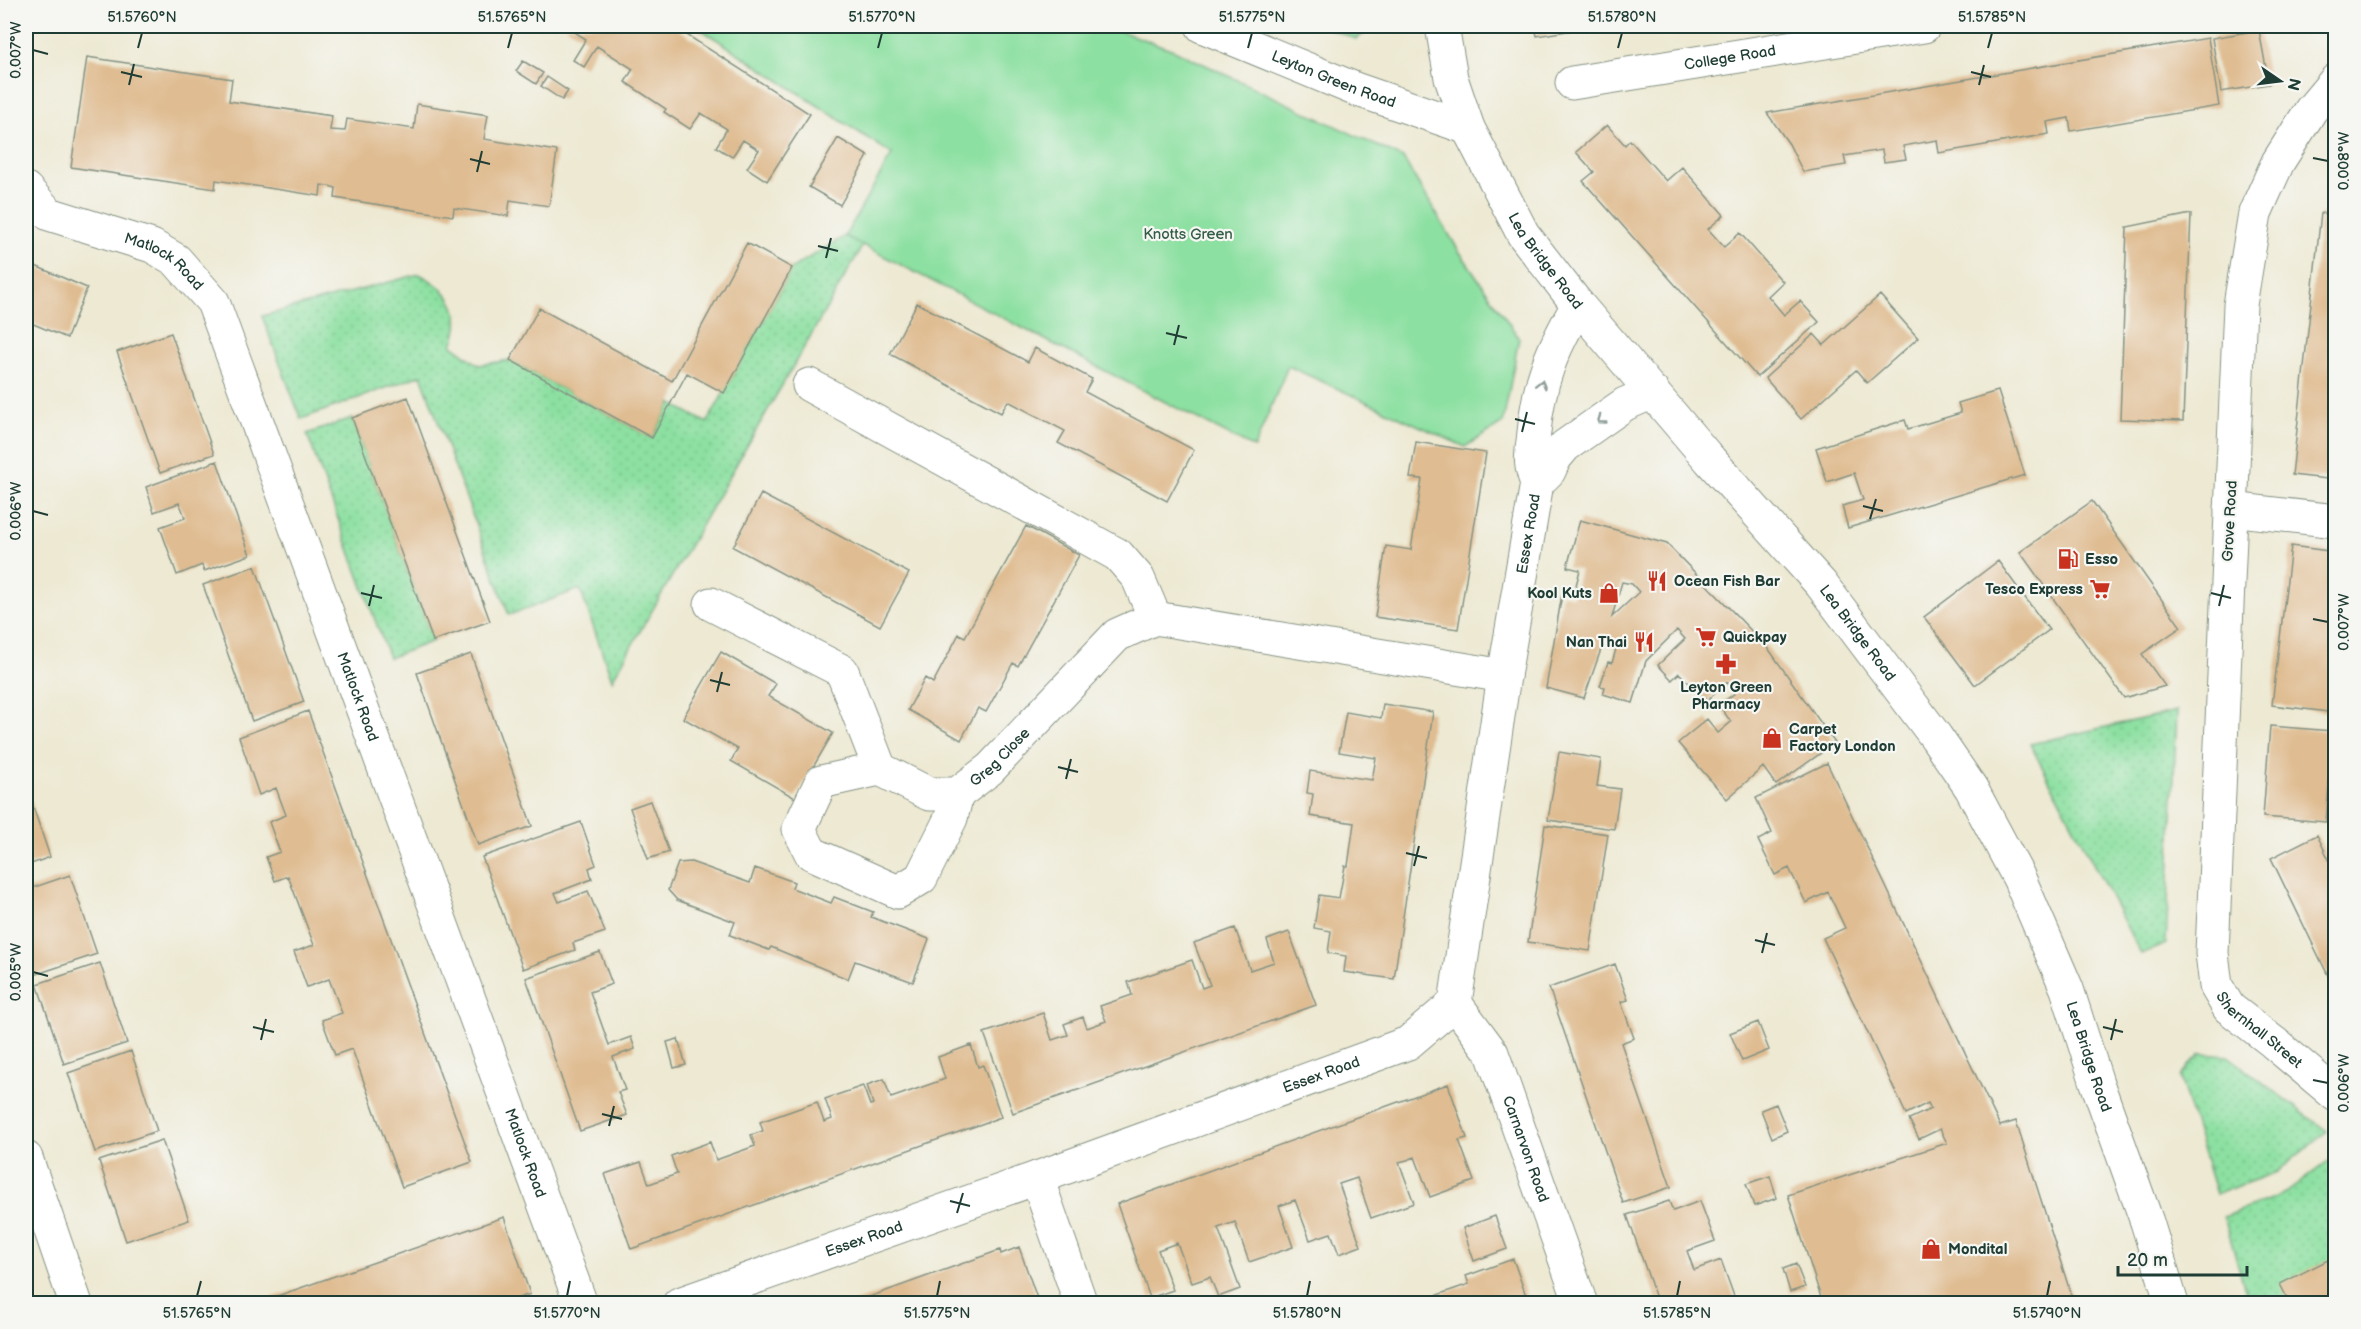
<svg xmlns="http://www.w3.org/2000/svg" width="2361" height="1329" font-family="'Balsamiq Sans',sans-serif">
<defs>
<pattern id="grass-dots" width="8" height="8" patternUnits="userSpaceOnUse" patternTransform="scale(1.5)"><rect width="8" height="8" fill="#8ce0a1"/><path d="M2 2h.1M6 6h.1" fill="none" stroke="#78c18b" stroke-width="1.8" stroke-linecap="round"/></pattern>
</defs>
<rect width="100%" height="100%" fill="#f6f6f2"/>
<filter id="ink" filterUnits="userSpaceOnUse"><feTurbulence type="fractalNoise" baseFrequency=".0167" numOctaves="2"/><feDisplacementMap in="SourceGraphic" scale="12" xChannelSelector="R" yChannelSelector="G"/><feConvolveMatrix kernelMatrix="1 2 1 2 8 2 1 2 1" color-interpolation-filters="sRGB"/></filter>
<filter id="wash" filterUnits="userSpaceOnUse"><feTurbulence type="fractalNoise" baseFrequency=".008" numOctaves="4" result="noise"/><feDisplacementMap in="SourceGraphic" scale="24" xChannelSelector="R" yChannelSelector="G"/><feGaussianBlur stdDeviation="1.35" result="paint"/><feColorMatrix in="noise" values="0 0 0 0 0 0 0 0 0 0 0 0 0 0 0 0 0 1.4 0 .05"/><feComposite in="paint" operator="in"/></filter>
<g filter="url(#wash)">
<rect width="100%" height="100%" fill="#ede9d3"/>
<path fill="url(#grass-dots)" stroke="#568e6a" stroke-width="1.5" d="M845,236L863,245L612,680L580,589L509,615L421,375L301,419L262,316L419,274C449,289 467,312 452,345L479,365L510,360L652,438L671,403L707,423L792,268Z
M352,418L433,641L389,658L307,434Z
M2177,711L2166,944L2141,954L2030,744Z
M2201,1054L2228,1056L2327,1131L2277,1172L2216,1194L2180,1077L2189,1065Z
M2335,1156V1303H2249L2224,1217L2286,1193Z"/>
<path fill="#8ce0a1" stroke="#568e6a" stroke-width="1.5" d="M696,26H1106L1174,50L1403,158L1459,251L1519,338L1503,423L1465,447L1288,366L1254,448L845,236L892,154Z
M1322,26H1376L1356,39Z"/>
<g id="blocks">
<path fill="#dfbc91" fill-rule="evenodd" d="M565,26H673L810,114L767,181L747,168L759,150L743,140L732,157L716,147L727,129L701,113L690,129L664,112L666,109L625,82L633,69L597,46L584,67L573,60L586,39Z
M1535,26H1591V27L1537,36Z
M2259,30L2269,84L2221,92L2212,38Z
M2208,38L2219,106L2071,131L2069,118L2047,122L2049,134L1939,153L1937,140L1903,146L1906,159L1884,162L1882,150L1844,156L1846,165L1803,172L1789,144L1767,113Z
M87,57L232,79L229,101L332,116L330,130L345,131L347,119L414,129L417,104L488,115L484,139L557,151L549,206L510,200L508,216L454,208L453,216L335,198L336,188L329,186L321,185L320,196L216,180L215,189L71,167Z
M523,61L543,73L536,84L516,71Z
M547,77L568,91L562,100L541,86Z
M1607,125L1625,145L1630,140L1666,181L1682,167L1724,215L1708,229L1724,247L1740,233L1783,282L1768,296L1784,315L1800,301L1819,322L1757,377L1583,181L1594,172L1576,152Z
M838,138L868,156L840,205L809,187Z
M2321,213L2336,215V480L2292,475Z
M2191,214L2183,421L2120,419L2127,227Z
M747,243L792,268L724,393L687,373L652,438L510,360L539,308L672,381Z
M26,262L87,288L67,338L26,321Z
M1880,295L1918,338L1867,383L1856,370L1801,419L1765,378L1814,334L1824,345Z
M917,303L1028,362L1035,348L1092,379L1085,392L1194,450L1167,501L1058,443L1065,431L1008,401L1001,413L890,354Z
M171,333L214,454L160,473L117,352Z
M1998,391L2025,475L1848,528L1842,506L1863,500L1854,473L1827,482L1816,448L1905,420L1908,429L1961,413L1958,403Z
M408,397L490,621L433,641L352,418Z
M1416,442L1486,453L1458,629L1375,617L1386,546L1411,550L1422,479L1410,478Z
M217,461L250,555L204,571L202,565L177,575L160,527L185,518L182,509L179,503L154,512L146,487Z
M761,494L909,573L880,626L733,547Z
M2092,501L2181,627L2142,654L2165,686L2124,698L2020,552Z
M1580,520L1667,544L1768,648L1835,743L1776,785L1763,767L1727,799L1678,743L1707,719L1718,733L1731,722L1719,705L1735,693L1727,682L1707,701L1679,673L1672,680L1658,665L1685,639L1677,630L1646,661L1633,703L1603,694L1605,687L1600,686L1608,662L1612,663L1616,649L1605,638L1584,698L1546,688L1562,594L1573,597L1580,570L1567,567ZM1622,582L1632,584L1639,592L1612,617Z
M1026,526L1079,555L1018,666L1013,663L986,712L978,708L961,740L908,710L925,678L933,683L959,634L965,637Z
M2291,546L2336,552V658L2332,685L2336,686V713L2272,705Z
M1998,561L2049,630L1975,685L1924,617Z
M255,566L304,702L252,721L203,585Z
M721,652L776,684L768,696L833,733L795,798L731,761L738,749L683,718Z
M471,654L532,826L478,845L417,673Z
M1383,704L1433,712L1394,979L1344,972L1346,956L1328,953L1331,931L1314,928L1319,895L1339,898L1345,866H1348L1354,823L1310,816L1313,794L1307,793L1310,771L1372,780L1376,758L1339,752L1346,712L1381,718Z
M308,711L472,1162L402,1187L352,1049L335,1055L322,1020L342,1013L329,979L307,987L294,952L314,945L288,876L275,881L266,857L280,852L269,822L286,815L276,788L259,795L239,737Z
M2270,726L2333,731L2326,822L2263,817Z
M1559,752L1601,759L1597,786L1620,789L1614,829L1548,820Z
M1827,763L2000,1126L2016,1121L2074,1304H1823L1788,1195L1947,1143L1940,1129L1919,1139L1909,1119L1931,1109L1928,1103L1906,1114L1889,1078L1823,938L1845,928L1828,892L1806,903L1789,868L1775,875L1758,840L1772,833L1756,798Z
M26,786L50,857L26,866Z
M650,801L669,852L648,859L630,808Z
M581,822L596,865L589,868L592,879L555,893L559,902L588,891L605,932L573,943L575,950L523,969L482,857Z
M1545,825L1608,834L1590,951L1528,942Z
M2317,835L2336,874V992L2271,858Z
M691,862L750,883L755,868L794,882L792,888L831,903L834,897L873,912L871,917L929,939L913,982L855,961L848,979L771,947L769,950L730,935L735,922L677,900L668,890L678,863Z
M70,875L97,954L34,975L26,950V890Z
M1235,928L1250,970L1274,962L1267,940L1289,932L1316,1005L1013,1113L984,1033L1043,1013L1052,1040L1061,1037L1068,1035L1064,1024L1083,1017L1087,1028L1106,1021L1100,1006L1132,995L1128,982L1192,960L1202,988L1210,985L1194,943Z
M600,952L612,984L590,992L609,1045L631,1037L635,1049L613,1057L625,1090L618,1092L627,1115L580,1131L526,978Z
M100,963L127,1043L64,1064L37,984Z
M1615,964L1628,1000L1621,1002L1634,1038L1621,1043L1671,1187L1623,1203L1549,988Z
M1758,1022L1769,1050L1742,1061L1730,1033Z
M678,1039L686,1065L674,1068L667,1042Z
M971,1045L978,1067L983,1065L1001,1117L631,1249L605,1174L641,1162L649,1184L677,1174L671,1156L710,1142L716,1160L755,1146L751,1135L763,1131L760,1122L817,1102L824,1122L832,1119L825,1099L863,1086L870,1105L873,1104L867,1085L884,1079L891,1098L945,1079L938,1057Z
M131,1051L157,1131L95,1152L68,1073Z
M1448,1084L1467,1138L1459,1140L1474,1181L1430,1197L1415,1157L1407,1160L1399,1162L1414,1203L1371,1218L1357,1178L1339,1184L1361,1246L1339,1254L1331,1233L1310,1240L1295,1200L1279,1206L1293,1247L1249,1262L1235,1222L1218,1228L1240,1289L1218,1297L1210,1277L1192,1283L1177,1243L1158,1250L1173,1290L1150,1298L1117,1204Z
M1776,1104L1787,1131L1772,1138L1761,1110Z
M162,1140L189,1220L126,1241L99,1161Z
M1770,1176L1777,1198L1754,1206L1746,1184Z
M1669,1201L1673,1211L1700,1201L1715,1241L1687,1251L1694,1270L1721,1260L1735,1299L1722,1304H1658L1627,1215Z
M1495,1216L1507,1249L1474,1261L1463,1228Z
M504,1217L530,1294L503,1304H264L263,1301Z
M1019,1247L1039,1304H1018L1016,1298L1010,1300L1011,1304H850L1000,1250L1001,1254Z
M2336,1256V1304H2290L2280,1284Z
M1513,1259L1529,1304H1424L1423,1300L1469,1284L1466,1276Z
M1796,1264L1805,1287L1790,1292L1783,1269Z"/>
</g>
</g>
<g filter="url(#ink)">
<use href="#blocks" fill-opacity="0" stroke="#869384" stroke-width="1.5"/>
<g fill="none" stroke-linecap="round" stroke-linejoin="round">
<g stroke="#869384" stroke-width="35">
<g id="minor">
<path id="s1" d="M2336,80L2311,110L2278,162L2255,213L2240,305L2212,953L2216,986L2229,1008L2273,1042L2336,1095"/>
<path id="s2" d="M1572,83L1924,26"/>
<path id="s3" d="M26,189L49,214L152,246L176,260L213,302L581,1304"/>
<path d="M809,385L1118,555L1138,578L1155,618"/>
<path d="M2231,509L2336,521"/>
<path id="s4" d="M711,604L842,671L880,769L929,794H957L990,769L1117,635L1155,618L1504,676"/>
<path d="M880,769L821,782L799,829L811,853L898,892L921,878L951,818L957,794"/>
<path id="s5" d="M1455,1003L1492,1053L1581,1304"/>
<path d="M26,1158L76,1304"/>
<path d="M1037,1178L1081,1304"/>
</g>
</g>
<g stroke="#869384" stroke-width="35">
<g id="tertiary">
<path d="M1537,483L1549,471L1555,458L1565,446L1625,404L1653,392"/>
<path id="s6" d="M679,1304L1037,1178L1408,1043L1455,1003L1504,676L1537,483C1528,461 1532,455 1534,432C1539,380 1552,350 1578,305"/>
</g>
</g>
<g stroke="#869384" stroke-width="35">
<g id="secondary">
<path id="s7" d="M1202,26L1355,89L1468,128"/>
</g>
</g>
<g stroke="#869384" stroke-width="35">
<g id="primary">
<path id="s8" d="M1442,26L1451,78L1468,128L1523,234L1578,305L1710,460L1821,584L1936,737L1971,788L2019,878L2067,989L2097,1083L2147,1222L2172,1304"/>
</g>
</g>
<use href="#minor" stroke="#fff" stroke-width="33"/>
<use href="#tertiary" stroke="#fff" stroke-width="33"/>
<use href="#secondary" stroke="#fff" stroke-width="33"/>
<use href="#primary" stroke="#fff" stroke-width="33"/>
</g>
<defs><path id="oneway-chevron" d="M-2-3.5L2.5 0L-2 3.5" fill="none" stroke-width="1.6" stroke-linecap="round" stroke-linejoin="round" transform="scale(1.5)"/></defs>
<g stroke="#8f9e9a">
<use href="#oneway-chevron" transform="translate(1541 384) rotate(-76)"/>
<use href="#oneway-chevron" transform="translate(1601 420) rotate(144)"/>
</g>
</g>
<path fill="none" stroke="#1f3d34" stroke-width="2" d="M138,48L142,33M508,48L512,33M878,48L882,33M1248,48L1252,33M1618,48L1622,33M1988,48L1992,33M33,50L48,54M121,72L142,77M1971,72L1991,77M129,85L134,64M1979,85L1984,65M2313,158L2328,161M470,159L490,164M477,172L482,151M818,246L838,251M826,258L831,238M1166,333L1187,338M1174,345L1179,325M1515,419L1535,424M1522,432L1527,412M1863,506L1883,511M33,511L48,515M1870,519L1876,499M361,593L382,598M2211,593L2231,598M369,606L374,585M2219,606L2224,585M2313,619L2328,622M710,680L730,685M717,692L722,672M1058,767L1078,772M1066,779L1071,759M1406,853L1427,858M1414,866L1419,846M1755,940L1775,945M1762,953L1767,933M33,972L48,976M253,1027L274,1032M2103,1027L2123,1032M261,1040L266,1019M2111,1040L2116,1019M2313,1080L2328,1083M602,1114L622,1119M609,1126L614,1106M950,1201L970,1206M957,1213L963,1193M197,1296L201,1281M567,1296L570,1281M937,1296L940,1281M1307,1296L1310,1281M1677,1296L1680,1281M2047,1296L2050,1281"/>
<defs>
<g id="fuel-bare" transform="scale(1.62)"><path d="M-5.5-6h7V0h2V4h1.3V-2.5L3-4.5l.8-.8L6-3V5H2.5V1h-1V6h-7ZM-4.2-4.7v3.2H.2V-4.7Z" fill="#c8321e" stroke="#f6f6f2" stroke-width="2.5" paint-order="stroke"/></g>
<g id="restaurant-bare" transform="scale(1.62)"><path d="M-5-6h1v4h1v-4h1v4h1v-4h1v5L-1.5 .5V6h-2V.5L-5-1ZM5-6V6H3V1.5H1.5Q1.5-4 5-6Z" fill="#c8321e" stroke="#f6f6f2" stroke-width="2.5" paint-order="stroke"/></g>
<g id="supermarket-bare" transform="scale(1.62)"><path d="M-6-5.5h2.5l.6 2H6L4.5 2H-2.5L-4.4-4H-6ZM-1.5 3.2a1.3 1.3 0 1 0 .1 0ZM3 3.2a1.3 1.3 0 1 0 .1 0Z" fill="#c8321e" stroke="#f6f6f2" stroke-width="2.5" paint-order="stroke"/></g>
<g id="shop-bare" transform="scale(1.62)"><path d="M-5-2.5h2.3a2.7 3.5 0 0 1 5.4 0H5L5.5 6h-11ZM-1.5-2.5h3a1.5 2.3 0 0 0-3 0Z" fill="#c8321e" stroke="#f6f6f2" stroke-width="2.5" paint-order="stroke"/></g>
<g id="pharmacy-bare" transform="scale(1.62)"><path d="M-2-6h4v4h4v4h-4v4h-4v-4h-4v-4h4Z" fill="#c8321e" stroke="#f6f6f2" stroke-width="2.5" paint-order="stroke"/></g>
</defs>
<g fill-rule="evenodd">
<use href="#fuel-bare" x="2068" y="559"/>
<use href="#restaurant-bare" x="1657" y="581"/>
<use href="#supermarket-bare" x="2100" y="589"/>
<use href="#shop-bare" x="1609" y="593"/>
<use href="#supermarket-bare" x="1706" y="637"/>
<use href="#restaurant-bare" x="1644" y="642"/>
<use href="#pharmacy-bare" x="1726" y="664"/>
<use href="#shop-bare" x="1772" y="738"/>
<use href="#shop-bare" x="1931" y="1249"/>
</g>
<g text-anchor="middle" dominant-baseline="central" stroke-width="4.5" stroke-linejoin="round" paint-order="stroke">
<g font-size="15" fill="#1f3d34" stroke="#f6f6f2">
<text stroke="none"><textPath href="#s2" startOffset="160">College Road</textPath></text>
<text stroke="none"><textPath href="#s7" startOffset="142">Leyton Green Road</textPath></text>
<text stroke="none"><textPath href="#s8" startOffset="260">Lea Bridge Road</textPath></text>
<text stroke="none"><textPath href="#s3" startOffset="160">Matlock Road</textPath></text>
<text transform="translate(2230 521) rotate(-87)">Grove Road</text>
<text stroke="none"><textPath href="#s6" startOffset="1311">Essex Road</textPath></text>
<text stroke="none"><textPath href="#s8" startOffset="746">Lea Bridge Road</textPath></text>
<text stroke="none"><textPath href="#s3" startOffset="646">Matlock Road</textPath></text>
<text stroke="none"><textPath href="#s4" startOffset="392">Greg Close</textPath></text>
<text stroke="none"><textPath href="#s1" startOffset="994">Shernhall Street</textPath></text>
<text stroke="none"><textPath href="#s8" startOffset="1232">Lea Bridge Road</textPath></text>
<text stroke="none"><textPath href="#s6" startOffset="682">Essex Road</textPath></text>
<text stroke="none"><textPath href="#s5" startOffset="164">Carnarvon Road</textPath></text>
<text stroke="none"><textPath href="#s3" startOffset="1132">Matlock Road</textPath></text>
<text stroke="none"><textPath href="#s6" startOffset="196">Essex Road</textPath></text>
</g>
<g font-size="15" fill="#355e4a" stroke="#f6f6f2">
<text x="1188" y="234">Knotts Green</text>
</g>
<g font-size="15" font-weight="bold" fill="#1f3d34" stroke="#f6f6f2" text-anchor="start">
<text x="2085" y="559">Esso</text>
<text x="1674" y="581">Ocean Fish Bar</text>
<text x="2083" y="589" text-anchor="end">Tesco Express</text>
<text x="1592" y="593" text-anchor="end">Kool Kuts</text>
<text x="1723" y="637">Quickpay</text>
<text x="1627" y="642" text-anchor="end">Nan Thai</text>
<text x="1726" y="687" text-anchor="middle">Leyton Green<tspan x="1726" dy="17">Pharmacy</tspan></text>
<text x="1789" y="729">Carpet<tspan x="1789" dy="17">Factory London</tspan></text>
<text x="1948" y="1249">Mondital</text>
</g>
</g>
<rect width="2361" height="1329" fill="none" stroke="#f6f6f2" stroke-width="66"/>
<g transform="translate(2280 81) rotate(104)" stroke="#f6f6f2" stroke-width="4.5" paint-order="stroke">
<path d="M0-4.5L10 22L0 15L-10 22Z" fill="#1f3d34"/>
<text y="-9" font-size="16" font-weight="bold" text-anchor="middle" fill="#1f3d34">N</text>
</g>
<path d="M2118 1266v9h129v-9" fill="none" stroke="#1f3d34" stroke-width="3"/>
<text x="2127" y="1266" font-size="18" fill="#1f3d34" stroke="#f6f6f2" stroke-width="4.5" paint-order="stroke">20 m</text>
<rect x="33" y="33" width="2295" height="1263" fill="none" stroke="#1f3d34" stroke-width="2"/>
<g font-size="15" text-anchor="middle" fill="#1f3d34">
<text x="142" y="22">51.5760°N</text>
<text x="512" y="22">51.5765°N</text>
<text x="882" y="22">51.5770°N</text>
<text x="1252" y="22">51.5775°N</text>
<text x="1622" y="22">51.5780°N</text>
<text x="1992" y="22">51.5785°N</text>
<text transform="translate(16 50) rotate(-90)" y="5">0.007°W</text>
<text transform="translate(2344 161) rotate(-90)" y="5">0.008°W</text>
<text transform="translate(16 511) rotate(-90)" y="5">0.006°W</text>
<text transform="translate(2344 622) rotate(-90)" y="5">0.007°W</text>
<text transform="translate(16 972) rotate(-90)" y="5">0.005°W</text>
<text transform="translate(2344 1083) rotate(-90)" y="5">0.006°W</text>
<text x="197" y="1318">51.5765°N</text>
<text x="567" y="1318">51.5770°N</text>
<text x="937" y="1318">51.5775°N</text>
<text x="1307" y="1318">51.5780°N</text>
<text x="1677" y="1318">51.5785°N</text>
<text x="2047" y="1318">51.5790°N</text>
</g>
</svg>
